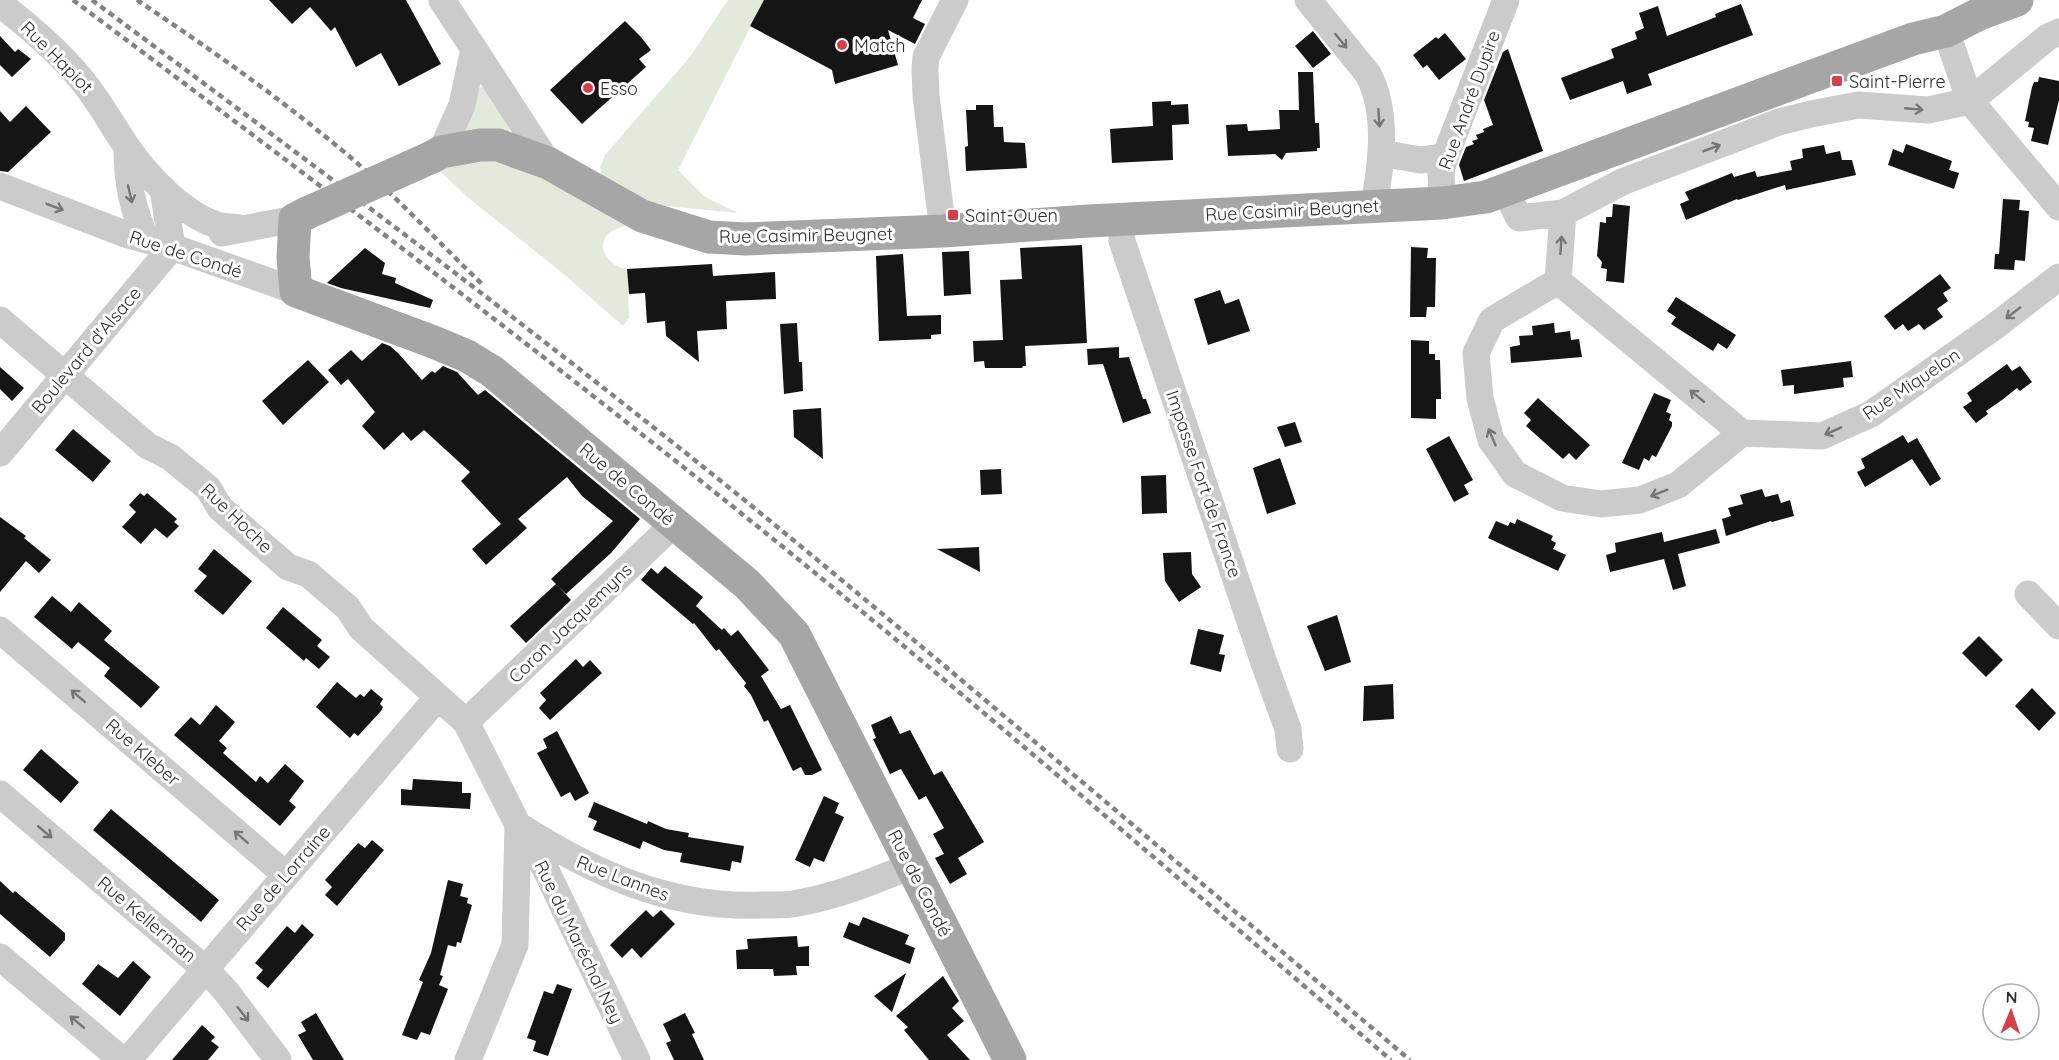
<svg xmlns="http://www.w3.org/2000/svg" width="2059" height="1060" font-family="Quicksand,sans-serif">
<rect width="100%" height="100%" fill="#fff"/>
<path fill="#e3eadc" d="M728,0H764L678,170L705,197L738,213L656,205L602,176L600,167L605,155L689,58Z
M482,87H486L511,128L508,134L466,132L463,128L479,89Z
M462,161C477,161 493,160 508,164C551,175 588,203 626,226C619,228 608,231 605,238C597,252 613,268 627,269L629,318L623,326L565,275L466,196L437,168Z"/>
<path fill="#151515" d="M269,0H406L441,64L399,86L381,53L356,67L335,27L331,31L310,7L292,24Z
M764,0H922L913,18L925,24L915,44L888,30L898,65L835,84L832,70L750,26Z
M1741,4L1753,35L1648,74L1652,85L1627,94L1623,81L1570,100L1561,78L1614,58L1611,49L1637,39L1635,32L1644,28L1639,13L1658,6L1667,36L1716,17L1715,14Z
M625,21L641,37L651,50L639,59L646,67L582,124L550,90Z
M1313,31L1331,54L1313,68L1295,46Z
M1445,33L1466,59L1439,80L1427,65L1423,68L1413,55L1436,37L1438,39Z
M0,36L15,52L18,49L31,59L12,77L0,65Z
M1508,49L1543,151L1464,181L1459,165L1460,162L1466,147L1474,144L1472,141L1478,139L1476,135L1484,132L1483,129L1493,125L1484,100L1503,52Z
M1298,72H1313L1315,123H1319L1320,148H1317V151L1286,153L1282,160L1275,154L1228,156L1226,125L1247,124L1248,131L1280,129L1279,110H1299Z
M2039,77L2059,81V100L2048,145L2031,141L2034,128L2028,127L2029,122L2025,121L2032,87L2034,82H2038Z
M1171,101V105L1188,104L1189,124L1172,125L1173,160L1112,163L1110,129L1153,126L1152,102Z
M976,105H993L994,127H1003L1004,142L1025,143L1027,168L966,171L965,147L968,146L966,110H976Z
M26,106L51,132L8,172L0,171V111L10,122Z
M1906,144L1952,161L1949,170L1959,173L1954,189L1888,165L1893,149L1903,153Z
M1824,145L1826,154L1840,151L1842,160H1852L1856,175L1786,190L1785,185L1738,200L1737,199L1686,220L1680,204L1689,200L1685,192L1732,173L1734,177L1755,171L1757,177L1792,170L1790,161L1803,158L1802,149Z
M2003,199L2020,200L2019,210L2029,211L2025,261L2015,260L2014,270L1994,269L1995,254H1999Z
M1613,204L1630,206L1624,283L1606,281L1607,269L1601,268L1602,262L1597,256L1600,222L1606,223V217H1612Z
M1082,245L1087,343L1025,346L1026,366H1023L1022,368H985L984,361L974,362L973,341L1003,340L1000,280L1022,279L1020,248Z
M1411,247L1428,248L1427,258H1436L1435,307H1427L1426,317H1410Z
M365,248L385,263L382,274L396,278L395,283L433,300L430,308L341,288L327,283Z
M969,251L971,294L944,296L942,252Z
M903,254L907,316L941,315V334L931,335V339L879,341L876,256Z
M712,264L713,276L775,272L776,299L726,301L727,329L697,331L699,362L666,336L665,321L647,323L645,293L629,294L627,269Z
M1940,274L1951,288L1943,293L1948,301L1937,309L1943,317L1924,330L1919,324L1908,331L1903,324L1895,330L1884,316Z
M1220,290L1225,304L1239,299L1250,331L1208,345L1194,299Z
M1676,297L1736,335L1727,349L1718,343L1713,351L1671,324L1676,317L1667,311Z
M797,323L799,362H802L803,391L784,394L780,324Z
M1554,323L1555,333L1570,331L1571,340L1579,339L1582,357L1511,363L1510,347L1520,345L1519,336L1533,335L1532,326Z
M1411,340L1429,341V354H1435V360H1440L1441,394V399H1436V419L1411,418Z
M382,343L390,346L398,353L422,380L432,371L435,373L443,366L457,372L478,395L485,390L640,519L611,553L566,594L557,585L571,600L526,643L510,626L556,584L551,579L613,521L582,496L567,477L518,519L527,528L486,565L472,549L501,524L461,481L470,472L424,430L411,441L403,432L384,450L362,426L375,412L348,379L341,385L328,370L351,350L362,361Z
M1119,347V358L1129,357L1143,399H1146L1151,413L1123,423L1103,364L1088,365L1087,349Z
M308,360L329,382L283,425L262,401Z
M1851,361L1853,377L1843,378L1844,387L1794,394V385L1783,386L1781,370Z
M2007,364L2012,371L2020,366L2032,382L2020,391L2017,388L2002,400L1986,411L1988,414L1976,423L1963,407L1972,401L1967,393Z
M0,367L24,388L12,401L0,389Z
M1654,393L1671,400L1666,412L1671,414L1669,420L1672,422V426L1656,457L1652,455L1649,461L1644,458L1639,470L1622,463Z
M1538,398L1590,445L1576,460L1569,453L1563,459L1526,426L1531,420L1524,413Z
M821,408L823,459L794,437L793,410Z
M1295,422L1302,442L1285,447L1277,427Z
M73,429L111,461L93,482L55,450Z
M1903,435L1908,443L1917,438L1941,479L1930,486L1912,459L1865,487L1857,472L1865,468L1861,459Z
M1449,436L1473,480L1464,485L1469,494L1454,502L1426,449Z
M1280,458L1296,504L1267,514L1253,468Z
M1001,469L1002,494L981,495L980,470Z
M1166,475L1167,513L1142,514L1141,476Z
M1762,489L1765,497L1778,494L1781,503L1790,500L1794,516L1772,522L1771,521L1726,536L1722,519L1731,516L1728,508L1743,504L1740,495Z
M140,493L144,496L147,493L177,519L174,522L179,526L167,538L155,528L141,544L122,527L136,512L129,505Z
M0,517L26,536L24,538L51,560L39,573L26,561L0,592Z
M1517,519L1553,536L1551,540L1556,543L1553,549L1566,555L1558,571L1488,538L1496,521L1508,526L1510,522L1515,524Z
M1716,529L1720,543L1678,554L1686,586L1673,590L1664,559L1610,572L1606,555L1616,552L1615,543L1662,532L1664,542Z
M979,547L980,572L937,549Z
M214,549L252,581L223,615L194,591L207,576L198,569Z
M1191,552L1192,574L1201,587L1179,602L1165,581L1163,553Z
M665,566L703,597L696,606L722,630L724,628L731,636L738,630L769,670L761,676L781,709L790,705L822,770L812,775H805L801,767L793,771L768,720L764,722L751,695L744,686L746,683L719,649L716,651L694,623L693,624L641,580L651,568L658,574Z
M52,596L71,612L79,602L112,631L104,640L160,687L141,708L104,676L110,668L78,642L72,649L34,617Z
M283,607L322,640L317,646L330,657L319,669L306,658L304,661L266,628Z
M1337,615L1351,662L1325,671L1307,626Z
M1198,629L1224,635L1219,654L1225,655L1221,672L1190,664Z
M1979,636L2003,660L1986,677L1962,653Z
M576,659L583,667L590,660L602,673L550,720L539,708L546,700L540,693Z
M337,682L356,698L360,694L364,697L371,689L383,699L380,704L383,707L381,711L358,736L354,733L350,738L316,707Z
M1393,684L1394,719L1363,721L1364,686Z
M2032,688L2056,713L2039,731L2015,706Z
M216,705L235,722L219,741L227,748L223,753L256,782L260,776L268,783L285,764L304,781L289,801L296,807L280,826L174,735L191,717L200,725Z
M891,716L900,734L910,730L934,775L942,771L984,842L958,858L967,874L950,884L935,858L944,854L933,834L944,828L926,796L919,800L901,769L890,774L873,739L876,738L871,725Z
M557,731L589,793L575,801L570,792L561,797L537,753L547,748L543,739Z
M41,749L79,782L61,803L23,770Z
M413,779L462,782V793H471L470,809L401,805V789L412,790Z
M824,796L839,803L835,813L844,817L824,862L814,858L810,867L795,860Z
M594,802L647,824L648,821L666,829L689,833L688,837L744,846L741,863L732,861L730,871L680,862L682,853L664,850L643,841L640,849L593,830L597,821L588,817Z
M111,809L219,900L201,922L93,830Z
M372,840L384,850L337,906L325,895L332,887L325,880L358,843L365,848Z
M448,880L463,884L460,896L468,898L467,903L472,905L461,943L457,942L456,947L448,945L440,975L443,976L439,985L448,989L430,1035L421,1032L417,1040L402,1035L423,982L419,980L431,953Z
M0,881L13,893L15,891L65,933V940L50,957L0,914Z
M646,910L653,917L661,910L675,924L641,958L632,948L622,958L610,945Z
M863,917L909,935L905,944L915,948L910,964L843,937L849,922L859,926Z
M302,924L314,935L268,988L256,978L263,970L255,963L287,926L295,933Z
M797,936L798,947L809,946V966H796L797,975L774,976L773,969H737L736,950L748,949L747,939Z
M133,961L151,977L120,1016L82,984L98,964L118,978Z
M906,973L892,1012L874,996Z
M943,976L959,1001L952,1008L964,1021L947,1035L970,1060H929L904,1030L908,1027L896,1016Z
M557,984L572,989L548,1056L533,1051L536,1041L527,1038L544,991L553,994Z
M316,1013L333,1042L344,1060H313L298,1035L306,1031L301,1022Z
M685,1013L695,1033L692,1034L704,1060H674L666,1043L671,1041L663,1024Z
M202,1025L215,1037L211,1041L219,1047L208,1060H172Z"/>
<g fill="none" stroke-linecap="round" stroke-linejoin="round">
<path stroke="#cbcbcb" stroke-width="27" d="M1308,0L1368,74C1389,113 1381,165 1374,206
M0,4C30,27 57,50 81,79C98,99 110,122 125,144C145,174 182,214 217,225C225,227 233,227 240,228
M1946,31L1970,101L2059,207
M474,49L548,163
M127,147C127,182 132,207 146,240
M441,152L462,105L474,49L442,0
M1381,153L1420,160L1445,157
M0,186L125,234L172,247L296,291
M163,189L172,247
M1505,190L1519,218L1563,213
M1442,203L1441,171L1445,157L1506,0
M1121,219L1122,241L1263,660L1288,729L1290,749
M943,231L926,96L925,69L926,57L955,0
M222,233L295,219
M1558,281L1492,320L1476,353L1480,398L1491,440L1515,474L1562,498L1601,504L1640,500L1678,485L1742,433L1822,436L1871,414L1994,327L2059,277
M0,320L148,446L170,457L208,488L220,508L288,567L308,574L348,608L361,628L466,722L518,825L515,945L468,1060
M1742,433L1558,281L1563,213L1622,182L1779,122L1811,114L1858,105L1928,110L1970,101L2048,37L2059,32
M0,453L172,247
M2028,594L2059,626
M0,630L286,875
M466,722L675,523
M0,794L205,969L225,990L278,1060
M518,825C593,873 670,909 762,905C773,905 786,906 798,903C838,896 874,881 911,866
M521,831L544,866L637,1060
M0,957L122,1060
M128,1060L438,697"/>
<path stroke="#a6a6a6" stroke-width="33" d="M432,157L441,152L480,145H498L548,163L642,216L709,237L746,239L943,231L1089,221L1442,203L1486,197L1913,39L1946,31L1979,14L2017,0
M307,213L295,219L293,257L296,291L431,341L467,356L493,372L747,584L794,634L1010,1060"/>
<path stroke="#838383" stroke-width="4.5" stroke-dasharray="6 4.5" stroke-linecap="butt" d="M73,0C307,175 540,351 767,534C979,705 1184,884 1391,1060
M92,0C315,166 537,332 753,507C974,688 1191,875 1410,1060
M137,0C204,45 270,91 332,142C387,186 434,238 484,286"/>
<path stroke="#a6a6a6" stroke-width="33" d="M307,213L432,157"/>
</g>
<defs><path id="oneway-shaft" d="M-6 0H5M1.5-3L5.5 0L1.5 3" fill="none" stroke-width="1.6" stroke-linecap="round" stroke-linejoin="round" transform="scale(1.5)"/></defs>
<g stroke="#757575">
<use href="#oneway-shaft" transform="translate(1341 41) rotate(51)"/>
<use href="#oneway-shaft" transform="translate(1914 109) rotate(5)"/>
<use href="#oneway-shaft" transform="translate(1379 118) rotate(86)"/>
<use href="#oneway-shaft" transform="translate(1712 148) rotate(-21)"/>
<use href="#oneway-shaft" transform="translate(130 194) rotate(77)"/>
<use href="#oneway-shaft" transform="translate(55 207) rotate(21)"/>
<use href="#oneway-shaft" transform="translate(1561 245) rotate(-86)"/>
<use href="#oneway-shaft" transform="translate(2013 313) rotate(142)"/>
<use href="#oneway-shaft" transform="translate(1697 396) rotate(-140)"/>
<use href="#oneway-shaft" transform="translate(1833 431) rotate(156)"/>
<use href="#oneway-shaft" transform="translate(1492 437) rotate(-113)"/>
<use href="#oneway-shaft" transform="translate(1659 493) rotate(158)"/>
<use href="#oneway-shaft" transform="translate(78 696) rotate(-139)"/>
<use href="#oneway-shaft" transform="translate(45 832) rotate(40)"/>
<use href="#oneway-shaft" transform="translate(241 837) rotate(-139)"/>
<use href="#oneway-shaft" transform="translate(243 1014) rotate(52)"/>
<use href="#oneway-shaft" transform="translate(77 1022) rotate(-140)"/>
</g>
<g fill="#d53f47" stroke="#fff" stroke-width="2">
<circle cx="842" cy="45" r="6"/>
<rect x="1831" y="75" width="12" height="12" rx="3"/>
<circle cx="588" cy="88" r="6"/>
<rect x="947" y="209" width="12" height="12" rx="3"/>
</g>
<g text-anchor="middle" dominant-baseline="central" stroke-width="6" stroke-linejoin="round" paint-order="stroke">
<g font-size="18" fill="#2e2e2e" stroke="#fff" text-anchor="start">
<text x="854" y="45">Match</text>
<text x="1849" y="81">Saint-Pierre</text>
<text x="600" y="88">Esso</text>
<text x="965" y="215">Saint-Ouen</text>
</g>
<g font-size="18" fill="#2e2e2e" stroke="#fff">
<text transform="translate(57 57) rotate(45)">Rue Hapiot</text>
<text transform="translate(1469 100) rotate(-70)">Rue André Dupire</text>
<text transform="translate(1292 210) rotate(-3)">Rue Casimir Beugnet</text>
<text transform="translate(806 235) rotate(-1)">Rue Casimir Beugnet</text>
<text transform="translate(186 254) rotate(18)">Rue de Condé</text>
<text transform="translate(86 350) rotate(-50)">Boulevard d'Alsace</text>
<text transform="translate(1911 384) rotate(-34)">Rue Miquelon</text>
<text transform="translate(627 484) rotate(40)">Rue de Condé</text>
<text transform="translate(1204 484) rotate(71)">Impasse Fort de France</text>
<text transform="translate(237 518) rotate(44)">Rue Hoche</text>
<text transform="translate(570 623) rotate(-44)">Coron Jacquemyns</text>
<text transform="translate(143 752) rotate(41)">Rue Kleber</text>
<text transform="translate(283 878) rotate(-49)">Rue de Lorraine</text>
<text transform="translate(623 878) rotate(21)">Rue Lannes</text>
<text transform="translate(920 883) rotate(63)">Rue de Condé</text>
<text transform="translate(147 919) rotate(40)">Rue Kellerman</text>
<text transform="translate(579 942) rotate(64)">Rue du Maréchal Ney</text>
</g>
</g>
<g transform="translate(2011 1012) rotate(2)"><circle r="28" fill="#ffffff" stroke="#ababab" stroke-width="1.5"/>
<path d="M0-4.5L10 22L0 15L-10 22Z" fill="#d53f47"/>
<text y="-9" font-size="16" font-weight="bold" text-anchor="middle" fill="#2e2e2e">N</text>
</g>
</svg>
